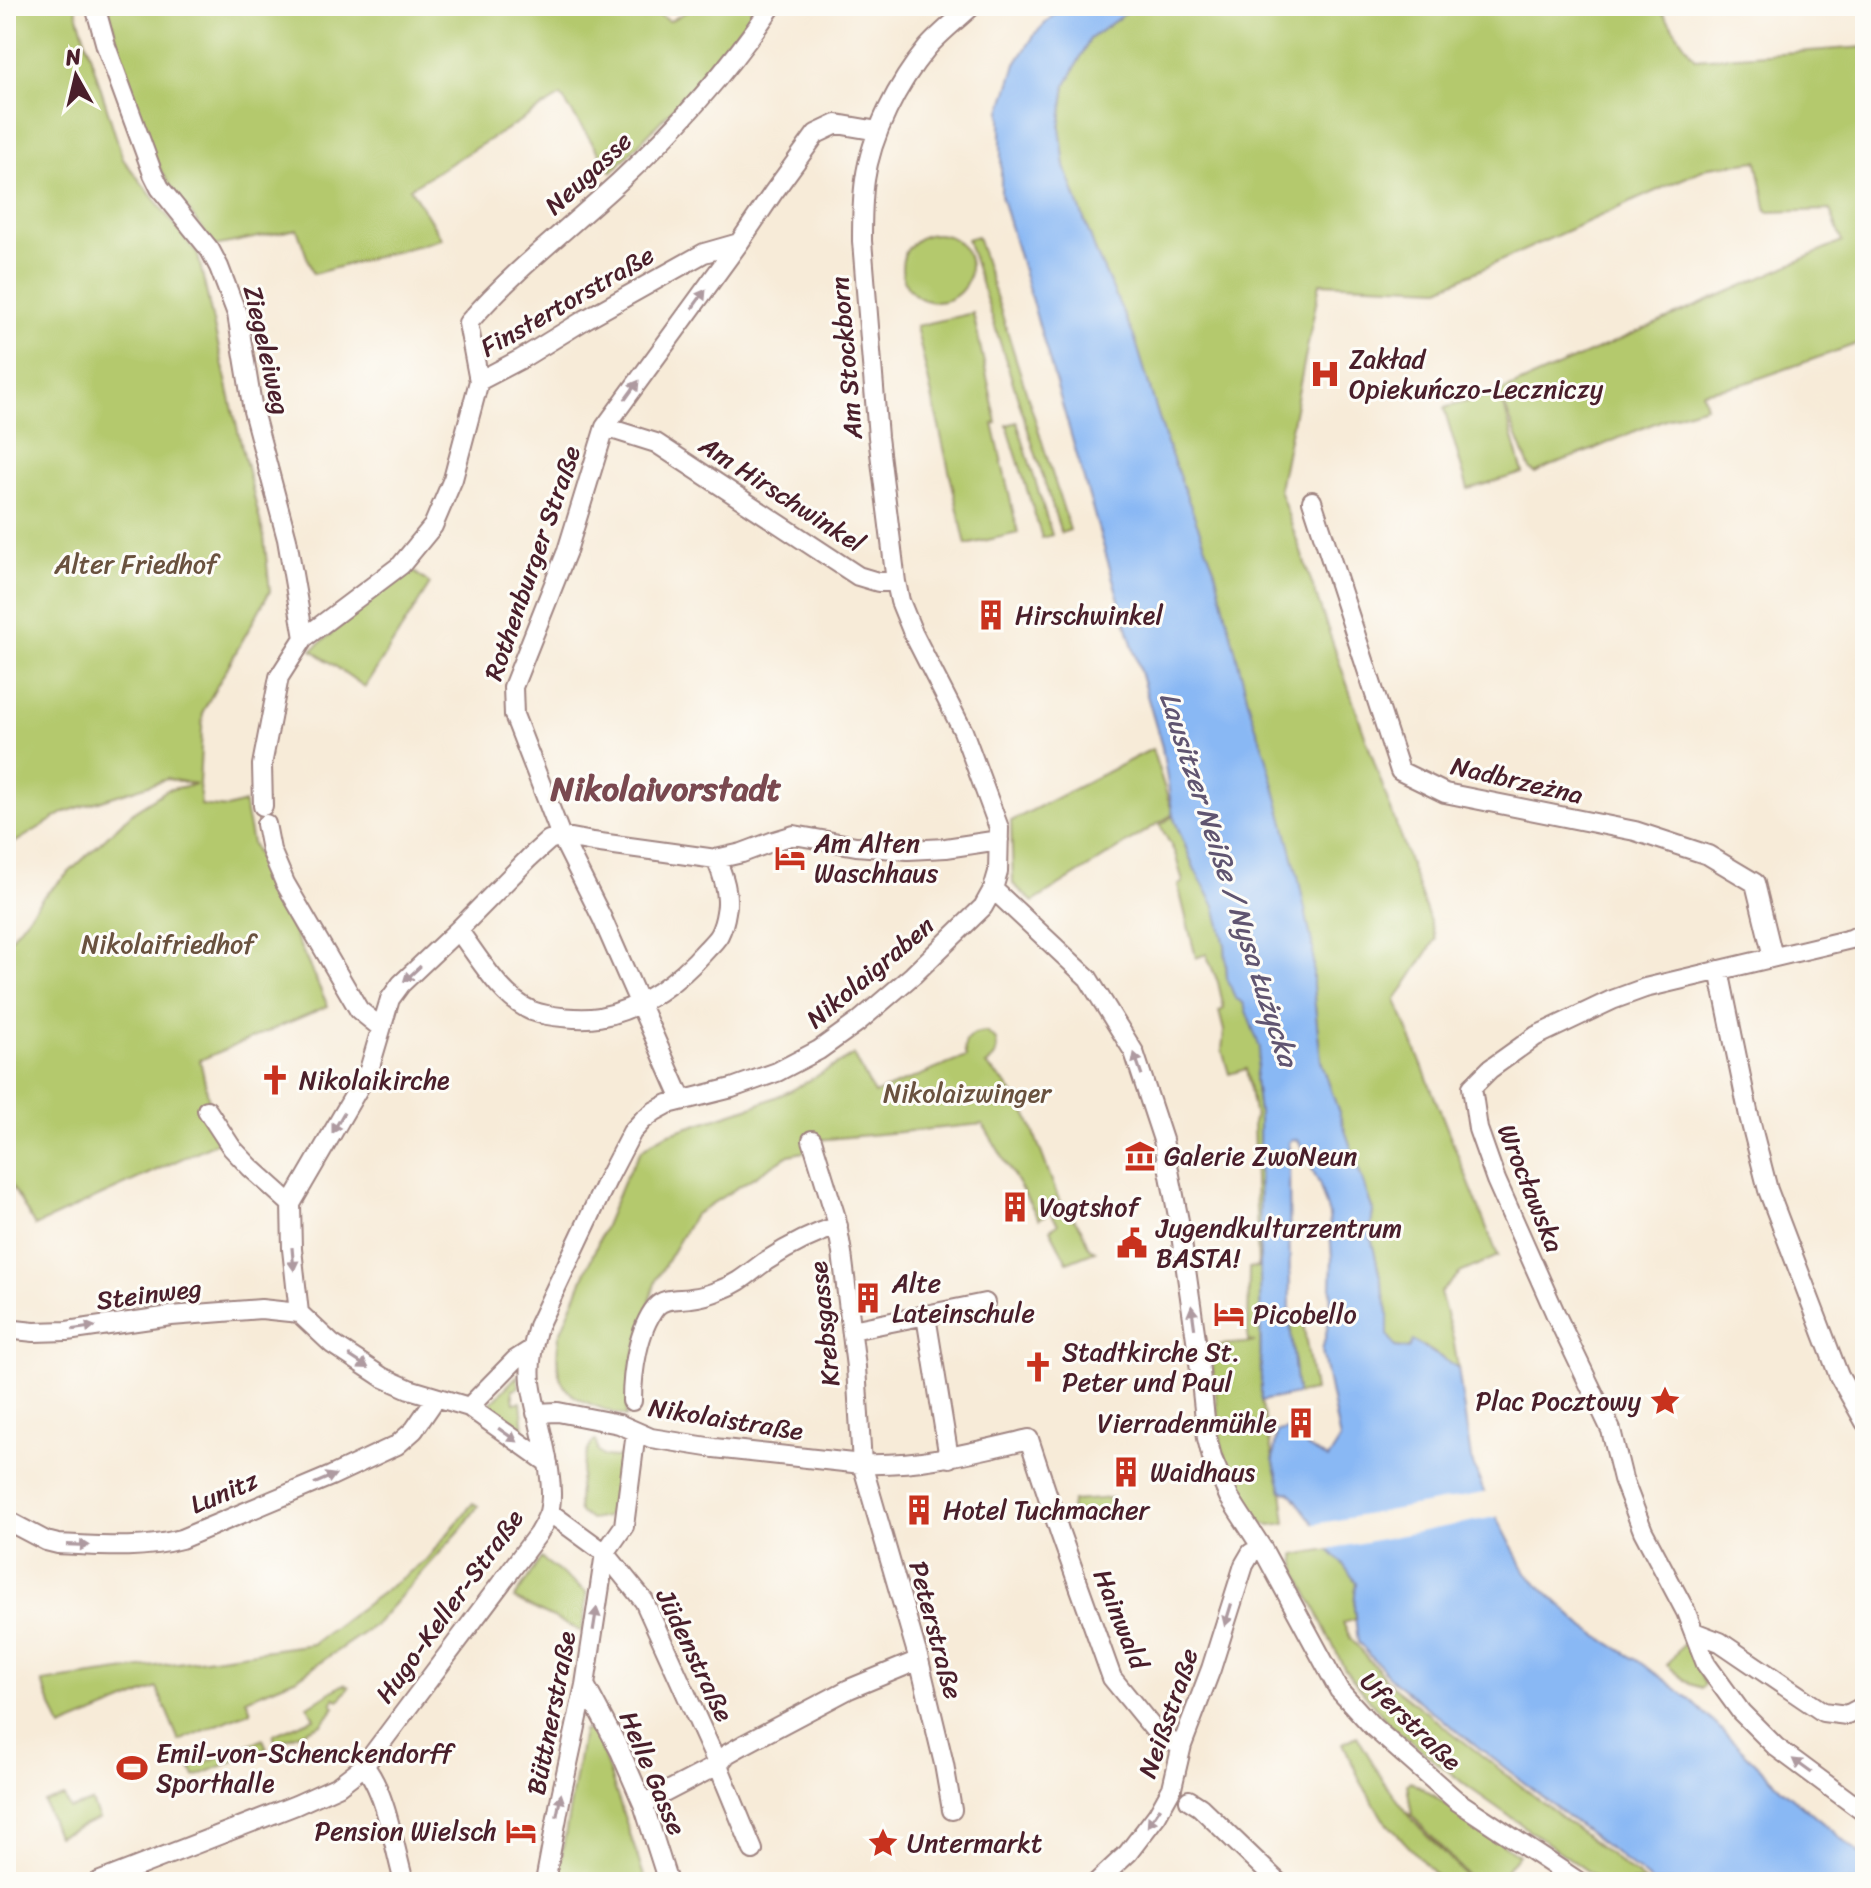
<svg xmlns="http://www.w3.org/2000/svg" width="1871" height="1888" font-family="Sriracha,sans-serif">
<rect width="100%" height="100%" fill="#fdfcf7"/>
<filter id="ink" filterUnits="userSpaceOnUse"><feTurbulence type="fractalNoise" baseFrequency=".0125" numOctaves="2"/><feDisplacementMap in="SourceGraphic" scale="16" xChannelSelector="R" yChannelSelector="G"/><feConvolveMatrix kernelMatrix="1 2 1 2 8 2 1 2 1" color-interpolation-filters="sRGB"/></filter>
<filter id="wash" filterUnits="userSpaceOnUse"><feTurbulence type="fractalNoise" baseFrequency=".006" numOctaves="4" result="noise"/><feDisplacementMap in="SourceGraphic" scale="32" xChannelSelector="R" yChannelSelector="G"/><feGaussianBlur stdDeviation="1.8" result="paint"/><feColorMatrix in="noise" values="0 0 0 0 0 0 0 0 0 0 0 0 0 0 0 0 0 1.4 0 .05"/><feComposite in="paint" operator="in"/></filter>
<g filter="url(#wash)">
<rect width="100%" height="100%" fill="#f7ebd8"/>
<path fill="#b4c96d" stroke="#7f744c" stroke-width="2" d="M6,6H76L77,13L123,159L198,255L231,402L264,537L270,591L203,711L199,784L201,805L227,808L244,803L252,843L328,1006L200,1060L218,1142L35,1226L6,1176V945L43,897L134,811L167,790L196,784L167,779L65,812L6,848Z
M108,6H644L670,21L695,6H747L754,10L696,84L612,172L561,96L410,188L442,239L313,274L297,229L215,246L174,191L151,154L117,42Z
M1135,6H1658L1695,59L1865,47V341L1743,384L1702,392L1706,406C1667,416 1631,433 1594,449C1574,457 1554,463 1535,473L1530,469L1502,399L1523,473L1468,489L1444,408L1500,392L1842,242L1830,210L1767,212L1757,161L1709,167L1440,288L1320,283L1279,489L1436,939L1396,1000L1498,1256L1460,1273L1440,1293L1453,1338L1458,1368L1425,1347L1413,1342L1410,1349L1395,1347L1388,1335V1312L1370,1233L1373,1211L1321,1061L1313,987V948L1266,756L1251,712L1215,571L1167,444L1135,339L1097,255L1065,167L1060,128L1066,85L1090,39Z
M902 268a34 34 0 1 1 68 0a34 34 0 1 1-68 0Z
M977,236L1070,530L1061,533L967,239Z
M973,313L997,423L993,424L1018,533L966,545L916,326Z
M1017,422L1052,535L1042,538L1007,425Z
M409,568L430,584L365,687L312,650Z
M1152,749L1173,814L1033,902L1013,884L1011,821Z
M1173,816L1195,870L1215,906L1225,945L1227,978L1243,1003L1261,1048L1255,1080L1259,1113L1261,1401L1273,1459L1282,1491L1286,1523L1270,1525L1258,1522L1249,1512L1230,1473L1221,1442L1210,1346L1255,1342L1248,1341L1249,1268L1258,1267L1253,1122L1255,1117L1246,1069L1229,1074L1222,1050L1224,1031L1219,1011L1224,1009L1218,982L1206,954L1196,958L1178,885L1183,882L1175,853L1160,825Z
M986,1032L996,1040C998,1052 996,1058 986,1065L1006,1084L1028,1117L1059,1200L1081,1228L1089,1248L1095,1251L1067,1262L1050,1229L1058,1224L1050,1212L1039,1219L983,1124L807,1141L809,1151L789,1155L694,1215L656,1280L631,1367L626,1417C577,1399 550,1398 559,1336L624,1180L641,1151L652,1142L667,1134L757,1105L792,1090L854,1055L874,1094L966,1057C961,1040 970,1033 986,1032Z
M1303,1322L1314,1391L1297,1394L1290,1323Z
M517,1376L519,1387L512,1389L514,1403L521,1402L524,1431L488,1406Z
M595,1440L596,1441L598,1452L604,1457L617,1458L624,1451L615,1504L606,1517L591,1520L579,1512C576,1495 583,1451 595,1440Z
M1112,1498V1514L1074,1518C1073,1511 1069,1509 1073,1501Z
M473,1503L478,1506L462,1528L375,1625L297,1678L246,1699L251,1711L179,1741L157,1688L61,1728L42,1682L312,1644L426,1560Z
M1328,1549L1342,1563L1356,1582L1354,1608L1355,1619L1343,1623L1351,1639L1391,1685L1645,1882H1603L1468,1787L1390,1725L1345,1670L1297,1572L1295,1555Z
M541,1558L587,1593L582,1632L514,1599Z
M1684,1643L1705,1684L1702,1688L1690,1684L1667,1665Z
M344,1684L349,1687L340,1700L335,1698L332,1704L335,1707L322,1724L276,1743L273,1735L314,1718L308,1706Z
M595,1730L646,1882H557L583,1731Z
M1357,1736L1384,1782L1413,1820L1471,1882H1442L1383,1819L1361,1782L1343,1743Z
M263,1739L267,1748L195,1777L186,1755L192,1753L198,1765Z
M1410,1781L1417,1786L1418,1785L1518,1855C1503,1875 1499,1882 1473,1882L1412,1815L1407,1784Z
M64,1797L69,1809L92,1802L99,1819L57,1836L44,1802Z"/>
<path fill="#89b8f4" stroke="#6a6c90" stroke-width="2" d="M1062,6H1135L1090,39L1066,85L1060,127L1065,167L1097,255L1135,339L1167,444L1215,571L1251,712L1266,756L1298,876L1313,948V987L1321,1061L1373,1211L1370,1233L1388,1312V1335L1395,1347L1409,1349L1413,1341L1458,1368L1471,1459L1484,1492L1526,1573L1585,1628L1643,1664L1692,1701L1782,1789L1865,1858V1882H1652L1393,1681L1358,1642L1354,1608L1356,1582L1342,1563L1328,1549L1314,1524L1290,1492L1282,1491L1273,1459L1277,1432L1303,1427L1307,1447L1328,1459L1340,1440L1322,1351L1330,1316L1332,1259L1329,1215L1319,1183L1298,1140L1292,1139L1289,1143L1290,1323L1297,1394L1261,1401L1259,1113L1255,1079L1260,1048L1243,1003L1235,998L1227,978L1225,945L1215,906L1195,870L1173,816L1162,747L1001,195V111L1016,64L1035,34Z"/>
<path fill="#f7ebd8" d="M1489,1492L1501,1516L1324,1550L1310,1525Z"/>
</g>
<g filter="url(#ink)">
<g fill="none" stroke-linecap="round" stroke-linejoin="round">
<g stroke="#a08582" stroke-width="22">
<path id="minor" d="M95,6L106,46L153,174L160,188L210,250L219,267L237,314L253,411L287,539L304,638
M479,381L521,359L586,319L704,253L739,243
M605,427L656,443L858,576L878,582H896
M1312,501L1400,771L1445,793L1635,831L1708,855L1755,883L1773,957
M263,806L262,765L279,677L304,638L401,565L433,526L453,479L479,381L468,323C513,271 569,228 620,181C676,129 729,69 772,6
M266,824L271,850L285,883L359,1010L380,1027
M993,889L1088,978L1134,1052L1163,1140L1179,1221L1198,1353L1207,1438L1212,1458L1229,1497L1262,1548L1339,1690L1373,1727L1457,1801L1579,1882
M458,930C478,956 501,998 532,1011C548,1017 582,1020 599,1017C641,1010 680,980 707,949C711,945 716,940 719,935C722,929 725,919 726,912C730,894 723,875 716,859
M1865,932L1851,939L1645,988L1612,1000L1536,1036L1490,1069L1472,1087L1478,1129L1496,1180L1556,1315L1611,1430L1623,1479L1643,1531L1686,1612L1706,1664L1741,1712L1776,1747L1865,1813
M1719,970L1749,1116L1768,1190L1839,1376L1865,1422
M682,1100L602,918L561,836L514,715L513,687L567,551L605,427L739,243L773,193L816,134L837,124L878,131
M207,1110L232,1148L250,1167L291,1204L292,1249L299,1313L332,1344L382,1377L409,1389L469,1407L548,1463
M812,1140L836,1218L842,1253L856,1367L862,1464L919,1660L944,1764L952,1810
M291,1204L369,1070L390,999L401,984L458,930L529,858L549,840L561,836L593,842L716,859L742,853L774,841L794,835L856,846L908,850L946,848L999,840
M926,1316L949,1458
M6,1329L34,1332L67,1331L171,1316L261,1309L299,1313
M852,1330L985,1303
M632,1401C632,1373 638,1329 656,1307C664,1297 679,1300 691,1298C700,1297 711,1294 720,1290C740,1283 750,1272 766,1261C789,1246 812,1234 838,1226
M469,1407L515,1360L532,1349
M536,1413L558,1412L619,1424L651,1438L714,1448L862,1464C920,1466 974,1452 1029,1439L1060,1533L1112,1678L1161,1738L1182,1745
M549,1512L605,1553L644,1601L718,1765L753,1850
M6,1520L46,1541L58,1544C100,1546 141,1550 181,1539L331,1476L397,1445L414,1430L436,1398
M1694,1632L1720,1642L1823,1712L1847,1715L1862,1707L1865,1702
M585,1685L620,1751L643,1804L668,1882
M364,1766C385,1789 395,1850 404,1882
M1189,1800L1200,1807L1278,1882
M643,1804L718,1765L727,1754L743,1745L849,1689L919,1660
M98,1882L296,1805L338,1786L364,1766L538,1534C542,1527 547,1519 549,1512C558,1479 535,1417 531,1382C529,1362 533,1345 538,1326L607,1180L632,1132L643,1120L655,1111L668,1104L732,1088L777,1072L819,1050L858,1022L913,975L983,907L993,889L998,872L999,828L963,731L913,633L900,601L896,582L878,437L862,241C862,221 862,200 865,180C871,135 898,83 927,48C940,33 957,20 972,6
M545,1882L561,1796L585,1685L605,1553L624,1526L636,1432
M1097,1882L1128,1853L1157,1815L1172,1788L1182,1745L1211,1669L1244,1565L1251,1553L1262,1548"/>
</g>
<use href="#minor" stroke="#fff" stroke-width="18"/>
</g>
<defs><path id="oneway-solid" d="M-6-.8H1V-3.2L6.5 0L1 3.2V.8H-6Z" transform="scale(2)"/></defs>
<g fill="#ae9aa0">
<use href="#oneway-solid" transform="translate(699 299) rotate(-54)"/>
<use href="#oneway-solid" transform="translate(632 390) rotate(-54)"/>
<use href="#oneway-solid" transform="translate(412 974) rotate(137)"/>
<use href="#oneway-solid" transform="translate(1138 1064) rotate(-109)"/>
<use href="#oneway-solid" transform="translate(338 1123) rotate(120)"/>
<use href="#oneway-solid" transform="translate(293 1259) rotate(85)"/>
<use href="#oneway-solid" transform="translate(1193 1317) rotate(-98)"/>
<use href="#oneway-solid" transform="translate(84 1328) rotate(-8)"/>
<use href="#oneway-solid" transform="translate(359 1362) rotate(33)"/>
<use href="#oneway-solid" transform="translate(508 1435) rotate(35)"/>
<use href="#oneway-solid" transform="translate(325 1479) rotate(-23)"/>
<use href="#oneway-solid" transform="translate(78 1545) rotate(2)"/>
<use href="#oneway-solid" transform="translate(1228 1615) rotate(107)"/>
<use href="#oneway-solid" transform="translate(595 1619) rotate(-81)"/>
<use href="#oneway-solid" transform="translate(1802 1766) rotate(-144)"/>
<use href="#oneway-solid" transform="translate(559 1805) rotate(-79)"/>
<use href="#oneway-solid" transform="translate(1154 1817) rotate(124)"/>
</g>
</g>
<defs>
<g id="hospital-bare" transform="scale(2.4)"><path d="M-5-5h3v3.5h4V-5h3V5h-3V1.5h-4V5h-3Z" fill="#c8321e" stroke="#fdfcf7" stroke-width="2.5" paint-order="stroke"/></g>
<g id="building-bare" transform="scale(2.4)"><path d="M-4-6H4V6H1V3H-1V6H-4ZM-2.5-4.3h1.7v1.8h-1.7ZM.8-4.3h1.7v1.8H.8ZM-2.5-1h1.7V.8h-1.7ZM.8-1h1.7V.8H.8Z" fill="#c8321e" stroke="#fdfcf7" stroke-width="2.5" paint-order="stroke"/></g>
<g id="hotel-bare" transform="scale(2.4)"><path d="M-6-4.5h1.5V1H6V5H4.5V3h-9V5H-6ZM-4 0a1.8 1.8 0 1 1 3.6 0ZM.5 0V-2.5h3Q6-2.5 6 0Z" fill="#c8321e" stroke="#fdfcf7" stroke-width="2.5" paint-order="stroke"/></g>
<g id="church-bare" transform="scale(2.4)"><path d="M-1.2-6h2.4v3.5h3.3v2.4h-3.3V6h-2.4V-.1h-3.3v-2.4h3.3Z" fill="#c8321e" stroke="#fdfcf7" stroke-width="2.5" paint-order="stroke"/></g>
<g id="museum-bare" transform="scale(2.4)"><path d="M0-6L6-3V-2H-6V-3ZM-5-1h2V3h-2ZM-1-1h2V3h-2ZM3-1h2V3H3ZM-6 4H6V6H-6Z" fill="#c8321e" stroke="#fdfcf7" stroke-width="2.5" paint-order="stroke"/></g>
<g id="civic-bare" transform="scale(2.4)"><path d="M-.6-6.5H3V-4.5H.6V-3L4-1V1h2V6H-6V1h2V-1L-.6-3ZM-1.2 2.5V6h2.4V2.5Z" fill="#c8321e" stroke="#fdfcf7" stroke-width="2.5" paint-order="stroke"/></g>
<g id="sight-bare" transform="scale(2.4)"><path d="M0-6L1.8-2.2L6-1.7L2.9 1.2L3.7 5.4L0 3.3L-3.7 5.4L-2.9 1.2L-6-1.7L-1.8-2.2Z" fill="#c8321e" stroke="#fdfcf7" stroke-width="2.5" paint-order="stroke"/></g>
<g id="stadium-bare" transform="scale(2.4)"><path d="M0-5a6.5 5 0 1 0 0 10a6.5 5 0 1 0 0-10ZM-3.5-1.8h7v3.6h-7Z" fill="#c8321e" stroke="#fdfcf7" stroke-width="2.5" paint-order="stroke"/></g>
</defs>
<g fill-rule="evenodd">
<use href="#hospital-bare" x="1325" y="374"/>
<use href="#building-bare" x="991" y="615"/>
<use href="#hotel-bare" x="790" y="858"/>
<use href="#church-bare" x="275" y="1080"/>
<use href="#museum-bare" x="1140" y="1156"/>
<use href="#building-bare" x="1015" y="1207"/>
<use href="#civic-bare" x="1132" y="1243"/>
<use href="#building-bare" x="868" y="1298"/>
<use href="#hotel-bare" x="1229" y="1314"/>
<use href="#church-bare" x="1038" y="1367"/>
<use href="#sight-bare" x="1665" y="1401"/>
<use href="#building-bare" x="1301" y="1423"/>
<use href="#building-bare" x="1126" y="1472"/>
<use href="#building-bare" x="919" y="1510"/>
<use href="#stadium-bare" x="132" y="1768"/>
<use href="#hotel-bare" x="521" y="1831"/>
<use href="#sight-bare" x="883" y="1843"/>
</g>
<g text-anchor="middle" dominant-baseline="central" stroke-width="6" stroke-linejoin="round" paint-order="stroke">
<g font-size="26" fill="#4a1f2b" stroke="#fdfcf7">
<text transform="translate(588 173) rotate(-43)">Neugasse</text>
<text transform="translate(567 301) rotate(-30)">Finstertorstraße</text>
<text transform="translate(267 350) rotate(77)">Ziegeleiweg</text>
<text transform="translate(846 358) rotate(-95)">Am Stockborn</text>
<text transform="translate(782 494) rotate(33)">Am Hirschwinkel</text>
<text transform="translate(532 563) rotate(-71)">Rothenburger Straße</text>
<text transform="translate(1517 780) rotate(13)">Nadbrzeżna</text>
<text transform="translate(870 972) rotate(-40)">Nikolaigraben</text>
<text transform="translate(1531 1188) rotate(68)">Wrocławska</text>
<text transform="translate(149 1294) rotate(-7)">Steinweg</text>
<text transform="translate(824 1324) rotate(-96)">Krebsgasse</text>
<text transform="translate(726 1419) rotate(9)">Nikolaistraße</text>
<text transform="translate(224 1492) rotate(-23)">Lunitz</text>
<text transform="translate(449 1606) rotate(-54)">Hugo-Keller-Straße</text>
<text transform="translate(1121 1619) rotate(68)">Hainwald</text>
<text transform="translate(936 1630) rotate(75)">Peterstraße</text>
<text transform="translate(695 1655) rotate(64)">Jüdenstraße</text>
<text transform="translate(551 1713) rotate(-79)">Büttnerstraße</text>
<text transform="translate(1168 1713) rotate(-71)">Neißstraße</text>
<text transform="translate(1411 1721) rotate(44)">Uferstraße</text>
<text transform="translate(653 1773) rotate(67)">Helle Gasse</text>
</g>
<g font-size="26" fill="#4a1f2b" stroke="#fdfcf7" text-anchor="start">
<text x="1349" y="359">Zakład<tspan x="1349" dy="30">Opiekuńczo-Leczniczy</tspan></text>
<text x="1015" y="615">Hirschwinkel</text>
<text x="814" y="843">Am Alten<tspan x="814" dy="30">Waschhaus</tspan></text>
<text x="299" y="1080">Nikolaikirche</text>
<text x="1164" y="1156">Galerie ZwoNeun</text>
<text x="1039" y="1207">Vogtshof</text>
<text x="1156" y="1228">Jugendkulturzentrum<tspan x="1156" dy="30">BASTA!</tspan></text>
<text x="892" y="1283">Alte<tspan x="892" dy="30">Lateinschule</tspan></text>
<text x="1253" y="1314">Picobello</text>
<text x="1062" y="1352">Stadtkirche St.<tspan x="1062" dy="30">Peter und Paul</tspan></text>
<text x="1641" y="1401" text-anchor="end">Plac Pocztowy</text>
<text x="1277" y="1423" text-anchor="end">Vierradenmühle</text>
<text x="1150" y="1472">Waidhaus</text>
<text x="943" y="1510">Hotel Tuchmacher</text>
<text x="156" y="1753">Emil-von-Schenckendorff<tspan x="156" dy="30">Sporthalle</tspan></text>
<text x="497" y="1831" text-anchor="end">Pension Wielsch</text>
<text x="907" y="1843">Untermarkt</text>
</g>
<g font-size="26" fill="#6a523f" stroke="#fdfcf7">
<text x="136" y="564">Alter Friedhof</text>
<text x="168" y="944">Nikolaifriedhof</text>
<text x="967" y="1093">Nikolaizwinger</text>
</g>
<g font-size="28" font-style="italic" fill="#605571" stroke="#fdfcf7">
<text transform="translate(1229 879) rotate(72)">Lausitzer Neiße / Nysa Łużycka</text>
</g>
<g font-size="34" font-weight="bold" fill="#7a4950" stroke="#fdfcf7">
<text x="666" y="789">Nikolaivorstadt</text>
</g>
</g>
<rect width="1871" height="1888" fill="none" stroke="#fdfcf7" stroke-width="32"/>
<g transform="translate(76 76) rotate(352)" stroke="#fdfcf7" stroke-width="6" paint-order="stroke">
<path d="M0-6L14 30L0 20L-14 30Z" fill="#4a1f2b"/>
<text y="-12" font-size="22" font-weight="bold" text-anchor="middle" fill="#4a1f2b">N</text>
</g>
</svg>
